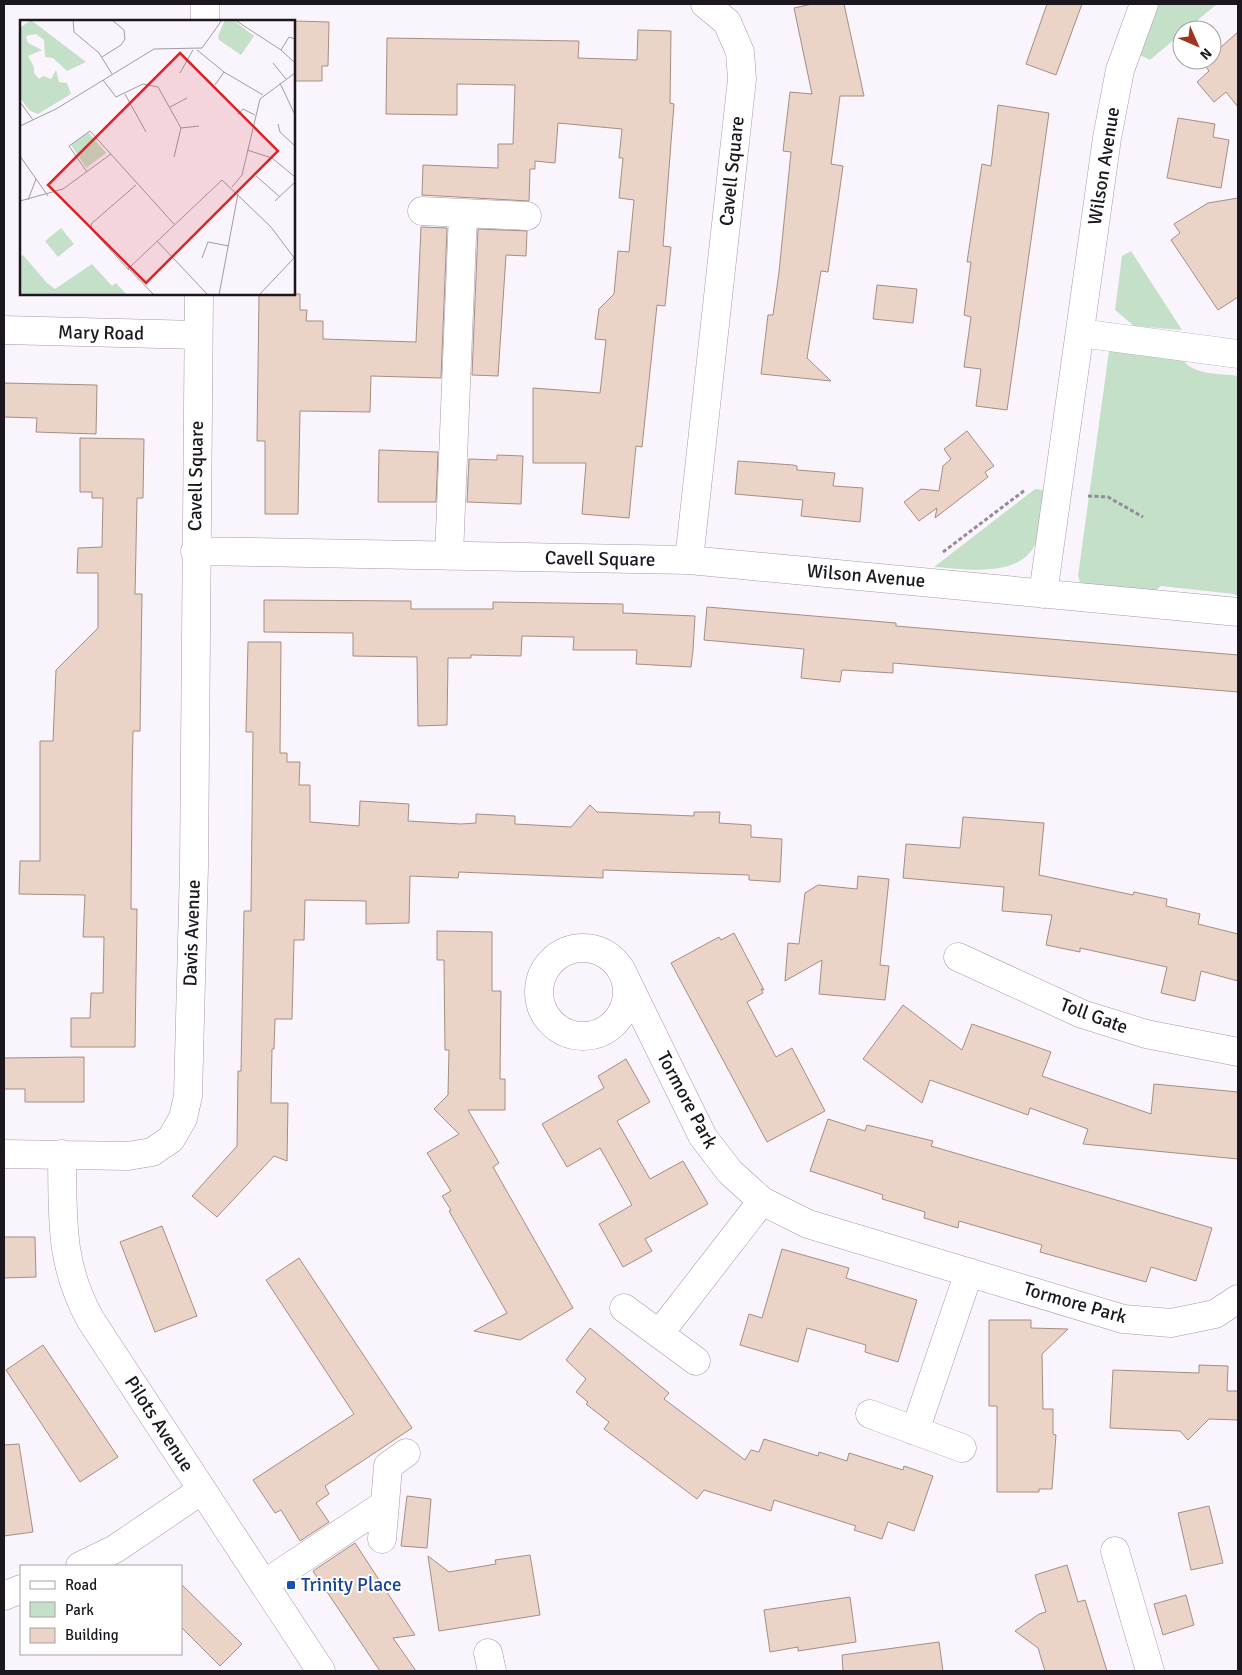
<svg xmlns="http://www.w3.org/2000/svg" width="1242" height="1675" font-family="Signika,sans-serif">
<rect width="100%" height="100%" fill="#faf4fd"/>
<path fill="#c5e0c8" d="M1159,4H1217L1186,30H1182V33L1150,60L1138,54Z
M1131,251L1182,330L1134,326L1115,310L1122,256Z
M1112,347L1181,355C1188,376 1219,373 1238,376V596L1234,594L1161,586L1149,596L1087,587L1080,582L1078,576L1109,351Z
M1035,489L1045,490C1043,505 1042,522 1038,537C1026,580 967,569 934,567Z"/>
<path fill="#ecd3c7" stroke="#a58e82" d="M812,4H844L864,96H840L831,164L843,166L828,272L821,271L807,358L831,381L761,374L768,315H773L779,272L791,152L783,151L790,92L812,94L794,8Z
M1047,4H1082L1056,75L1026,64Z
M294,21L329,22L328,66H322V81H294Z
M638,30L671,31L670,103L674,104L663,246L671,247L665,306L657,305L642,447L636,446L629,518L582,514L586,463H533V388L600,393L606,340L595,339L599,309L614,294L618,251L629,252L634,200L619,198L623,158H619L622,129L558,123L555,163L535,161V169H530L529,201L422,195L423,165L498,168V144H513L515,85L457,84V115L386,114L387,38L579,41L578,58L637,60Z
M1238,32V107L1226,92L1214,102L1197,82L1209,71L1203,63L1206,60H1212V55Z
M998,105L1049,113L1007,410L976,406L981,369L964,367L971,317L964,315L971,262H967L982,164L991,166Z
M1178,118L1215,124L1213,137L1229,140L1221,188L1167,178Z
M1238,198V297L1218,310L1171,240L1180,233L1174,224L1208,203Z
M421,227L447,228L441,378L371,376L370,412L300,411L298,514H265V441H257L259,294H300V310H307L306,321H323V339L416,342Z
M478,229L527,231L526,256L506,255L498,376L472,375Z
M877,285L917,289L913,323L873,319Z
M4,383L97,385L96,434L36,432L37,418L4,417Z
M967,431L994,466L985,472L988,477L935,518L937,508L919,521L904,502L921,489L939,491L943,466L951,459L944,449Z
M80,438L144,439L143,498H137L136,547L135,594H142L140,731H133L132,780L131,909H137L135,1047H71V1018H90L91,993H103L104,937H83L85,895L19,894L20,861H40V741H53L56,670L98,628V573H77L78,548L102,547L103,498H92V492H80Z
M379,450L438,452L436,502H378Z
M497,455L523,456L521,504L467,502L469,459L497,460Z
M738,461L793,465L797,466V470L835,473L833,486L863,488L860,522L801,516L803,500L735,494Z
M264,600L411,601V609H493V602L623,604V613L695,616L693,650L691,667L636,664L637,650H573L574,637L522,636L521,656L471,655V658H448L447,725L418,726L417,657L353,656V633L264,632Z
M707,607L896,623V626L1238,655V692L893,663V673L842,670L840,682L801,678L804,649L704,640Z
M248,642H281L280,753H287V762H300L299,785H310V822L359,826L360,801L409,804L408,821L461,824L476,823V814L515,816V824L571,827L590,805L597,812L694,816V812H720L719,823L751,825V837L782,839L780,882L749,880V875L603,870V878L459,872L458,878L410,876L409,923L366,924V901L305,900L304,940H294L292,1019H275L274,1049H272L271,1103H288L287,1161L274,1156L217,1217L192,1196L237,1146L238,1071H241L244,911H251L253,732H246Z
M963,817L1044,823L1039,875L1133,895L1134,892L1167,899L1166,906L1200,914L1198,924L1238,934V981L1201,971L1195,1001L1161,993L1167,967L1080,948V952L1046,945L1052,915L1002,911L1004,887L903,878L906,844L960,848Z
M858,876L889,879L880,965L889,966L885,1000L819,994L822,960L785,981L788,943L799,944L805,893L818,885L857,889Z
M437,931L492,932V991H501L500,1079H505V1110H468L499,1163L493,1167L573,1308L520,1340L474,1331L507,1313L449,1211L451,1210L442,1196L451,1191L427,1153L459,1134L434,1109L448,1095L449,1050H445L444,960H437Z
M734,933L764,990L761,989L763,993L747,1002L776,1057L792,1048L825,1111L767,1142L671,963L719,937L721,940Z
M903,1005L962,1050L972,1024L1051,1052L1042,1076L1151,1114L1154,1084L1238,1092V1159L1083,1144L1088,1129L1030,1108L1028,1115L930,1080L922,1103L863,1059Z
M84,1057V1102H25V1089H4V1058Z
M626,1059L650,1102L617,1121L650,1179L683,1161L708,1204L645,1239L652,1251L623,1267L599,1224L632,1205L612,1169L600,1148L567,1167L542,1124L604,1088L598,1076Z
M828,1119L865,1131L867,1125L933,1141L931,1146L1212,1228L1196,1281L1151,1267L1146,1282L1040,1252L1042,1245L959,1221L958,1228L924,1218L925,1212L882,1199L883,1195L810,1171Z
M162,1226L197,1316L155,1332L120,1242Z
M4,1237H35L36,1277L4,1278Z
M782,1249L849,1268L846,1278L917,1300L898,1362L865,1352L866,1345L807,1328L798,1362L740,1345L749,1314L762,1318Z
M299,1258L412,1428L325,1486L329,1494L316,1503L329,1522L300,1541L281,1510L275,1513L253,1480L354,1414L266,1280Z
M989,1320H1031V1328L1068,1329L1042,1354L1043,1409H1053V1434L1056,1435L1052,1489H1039V1492H997V1406H989Z
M590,1328L669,1393L664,1399L745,1460L751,1450L759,1452L764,1439L818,1456L819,1452L847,1461L849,1453L903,1470L904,1466L933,1476L914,1531L888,1522L882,1539L854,1530L856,1526L774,1500L771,1511L704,1490L697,1499L604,1429L609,1422L586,1404L588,1402L576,1392L586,1379L566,1360Z
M43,1345L118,1457L80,1482L6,1370Z
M1199,1365L1228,1366L1227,1391H1238V1420L1209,1419L1188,1440L1180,1431L1110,1428L1113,1370L1199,1373Z
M19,1444L33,1532L4,1536V1445Z
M407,1496L431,1499L427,1548L401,1546Z
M1209,1506L1223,1563L1191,1570L1178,1513Z
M355,1543L415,1635L393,1638L416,1671H380L313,1571Z
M530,1555L540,1615L439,1631L428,1556L449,1572L496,1564L495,1560Z
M1067,1565L1078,1602L1085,1600L1107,1671H1045L1038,1648L1015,1631L1039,1614L1046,1612L1035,1575Z
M181,1584L242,1644L220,1666L181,1627Z
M1186,1595L1194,1625L1163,1635L1154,1604Z
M850,1597L856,1642L798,1651V1647L770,1652L764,1610Z
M939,1642L943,1671H843L842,1655Z"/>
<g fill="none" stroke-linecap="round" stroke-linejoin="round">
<g stroke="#a799ac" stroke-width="29">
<path id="minor" d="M205,21V4
M422,211L527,216
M4,330L198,335
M1080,333L1238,354
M195,551L689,560L1238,612
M449,556L463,213
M689,560L742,79L740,52L727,22L705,4
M1043,594L1107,138L1120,70L1144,4
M539 992a44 44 0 1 1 88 0a44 44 0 1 1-88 0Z
M958,957L1082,1014L1146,1034L1238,1052
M624,976L703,1137L730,1172L762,1201L808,1224L1123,1319L1171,1323L1215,1314L1238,1299
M4,1154L128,1156L152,1152L171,1139L183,1118L188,1096L194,866L199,294
M62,1154C63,1217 59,1262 90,1319L321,1671
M624,1308L696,1361
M659,1334L762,1201
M870,1414L962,1448
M915,1431L969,1272
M382,1539L385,1504
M1115,1551L1150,1671
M80,1566L115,1549L202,1490
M264,1584L385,1504L388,1466L406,1453
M4,1596L21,1589
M488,1653L492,1671"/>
</g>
<path stroke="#928c95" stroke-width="3" stroke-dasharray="4 2.5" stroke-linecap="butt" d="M1088,496L1108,497L1143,517
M943,552L1025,490"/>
<use href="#minor" stroke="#fff" stroke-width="28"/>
</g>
<rect fill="#1a4fb4" stroke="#fff" stroke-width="2" x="286" y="1580" width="10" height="10" rx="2.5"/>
<g text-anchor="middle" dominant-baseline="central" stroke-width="4" stroke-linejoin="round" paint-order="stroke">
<g font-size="19" fill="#1c161e" stroke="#fff">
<text transform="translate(1104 166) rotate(-81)">Wilson Avenue</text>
<text transform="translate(732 171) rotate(-84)">Cavell Square</text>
<text transform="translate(101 333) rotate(1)">Mary Road</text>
<text transform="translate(196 476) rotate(-89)">Cavell Square</text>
<text transform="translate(600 559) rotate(1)">Cavell Square</text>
<text transform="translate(866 576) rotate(5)">Wilson Avenue</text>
<text transform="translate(192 933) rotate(-88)">Davis Avenue</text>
<text transform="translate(1094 1016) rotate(20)">Toll Gate</text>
<text transform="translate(687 1100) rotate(62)">Tormore Park</text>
<text transform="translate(1075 1303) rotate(16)">Tormore Park</text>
<text transform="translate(159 1424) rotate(57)">Pilots Avenue</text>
</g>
<g font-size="19" fill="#164399" stroke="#fff" text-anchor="start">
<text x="301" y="1585">Trinity Place</text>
</g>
</g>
<g transform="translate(20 20)">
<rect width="275" height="275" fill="#faf4fd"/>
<path d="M11,0L66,42L47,51L33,38L25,37L24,20L16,14L6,16L8,23L22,30L8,36L14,47V53L19,59L23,56L31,59L36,50L39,62L47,63L51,74L18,94L10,91L0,78V8ZM205,0H213L234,16L221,35L199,20L198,16ZM68,112L86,133L66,148L51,125ZM41,208L54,224L38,237L25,221ZM3,235L27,263L35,269L72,244L92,266L96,263L107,275H0V238Z" fill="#c5e0c8"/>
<path fill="none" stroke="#a19ba4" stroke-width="1" d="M53,0L54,12L79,33L92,54M215,0L261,30L275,43M177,30L204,52L243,75M261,30L269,17L275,19M82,37L101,25L105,19L104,10L92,0M253,43L266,59M160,53L173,30M83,60L96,77L123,64L138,67L161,108L154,137M260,63L275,95M195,65L204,52M105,74L126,112M0,82L13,100M150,87L167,78M218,94L223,89L235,95M258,104L260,112L275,126M0,106L36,89L134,29L182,28L202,0M161,108L179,106M227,130L252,138L275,157M0,136L28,176M67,152L49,126L70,111L154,204M236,156L260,177M212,167L222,155L240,79L275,53M8,180L16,159M0,181L43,169L91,134M255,181L275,162M137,221L188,275M182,238L188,222L209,226M108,246L109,250L72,210L71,204L116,165M110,247L202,160L251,207L275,239M110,250L134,275M199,275L218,174M239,275L274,238"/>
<path fill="#d62828" fill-opacity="0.15" stroke="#d62828" stroke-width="2.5" d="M160,33L258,131L126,263L28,165Z"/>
<rect width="275" height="275" fill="none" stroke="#1c161e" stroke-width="2.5"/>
</g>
<rect width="1242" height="1675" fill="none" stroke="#1c161e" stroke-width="10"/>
<rect x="20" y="1565" width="162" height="90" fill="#ffffff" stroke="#a4a2a5"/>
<rect x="30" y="1581" width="25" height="8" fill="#ffffff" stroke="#a4a2a5"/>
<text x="65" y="1590" font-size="15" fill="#1c161e">Road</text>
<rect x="30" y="1602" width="25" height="15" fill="#c5e0c8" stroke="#a4a2a5"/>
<text x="65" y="1615" font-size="15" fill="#1c161e">Park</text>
<rect x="30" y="1628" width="25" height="15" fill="#ecd3c7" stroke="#a4a2a5"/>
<text x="65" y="1640" font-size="15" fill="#1c161e">Building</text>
<g transform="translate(1197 45) rotate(135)"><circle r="24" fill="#ffffff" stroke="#a4a2a5"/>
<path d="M0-4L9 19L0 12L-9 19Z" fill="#9e3420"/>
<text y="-8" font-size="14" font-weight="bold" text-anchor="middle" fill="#1c161e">N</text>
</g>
</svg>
